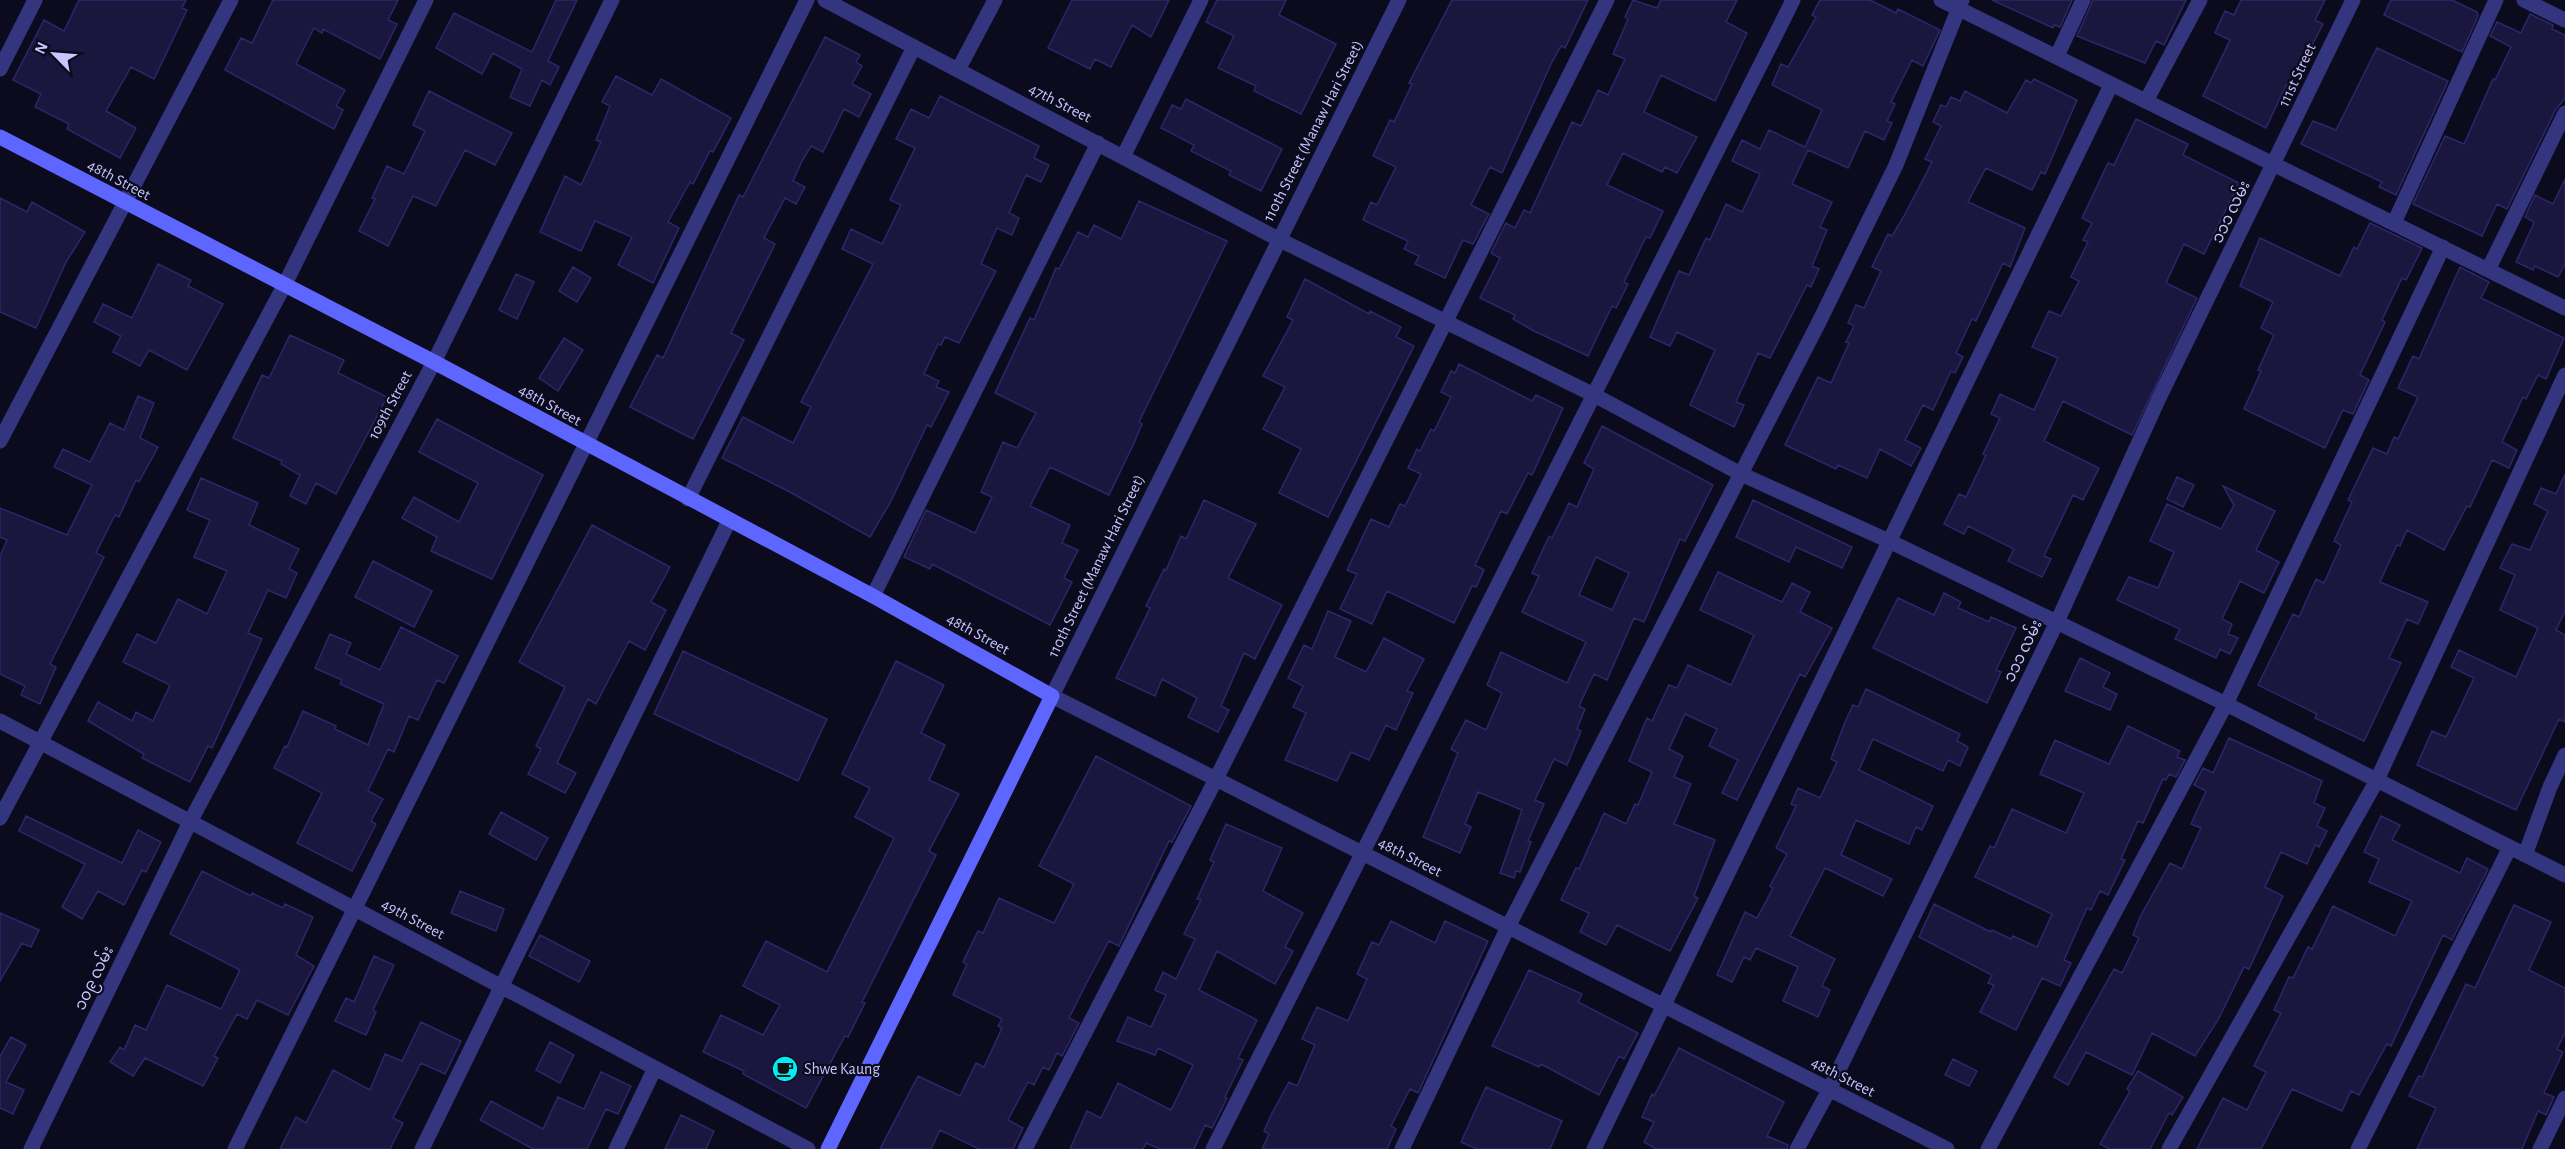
<svg xmlns="http://www.w3.org/2000/svg" width="2565" height="1149" font-family="'Alegreya Sans','Noto Sans Myanmar',sans-serif">
<rect width="100%" height="100%" fill="#0c0a1d"/>
<path fill="#1a163e" stroke="#2e266b" stroke-width="1.5" fill-rule="evenodd" d="M79,0H186L182,8L187,10L154,79L131,67L106,111L136,128L120,158L67,129L69,124L35,107L41,94L13,80L44,20L64,31Z
M273,0H398L388,20L397,24L380,59L323,29L322,33L314,28L296,64L345,90L336,106L343,110L334,129L225,70L241,38L252,43Z
M556,0H577L548,61L559,67L550,85L542,80L530,106L510,97L522,69L493,53L482,74L436,48L454,13L532,52Z
M1072,0H1169L1151,37L1132,25L1111,67L1095,59L1090,69L1048,48Z
M1217,0H1286L1279,15L1336,44L1301,114L1254,91L1256,86L1218,68L1234,36L1206,22Z
M1452,0H1588L1565,48L1561,46L1551,64L1502,173L1490,167L1471,205L1489,214L1473,244L1463,240L1445,278L1415,264L1419,256L1404,249L1408,241L1363,220L1371,202L1377,205L1396,167L1373,156L1390,120L1394,122L1412,84L1409,83Z
M1633,0L1657,8L1661,0H1737L1726,22L1747,33L1715,101L1661,75L1644,112L1697,137L1677,173L1665,167L1662,172L1623,153L1607,185L1663,211L1650,238L1646,237L1624,282L1628,284L1616,308L1612,306L1588,356L1534,331L1513,319L1515,315L1480,298L1500,258L1491,253L1506,223L1515,228L1524,210L1530,213L1572,122L1581,126L1598,90L1608,95L1625,59L1613,54L1628,19L1625,17Z
M1820,0H1870L1896,13L1898,9L1940,30L1923,66L1912,60L1891,102L1895,104L1887,121L1892,123L1884,140L1865,131L1848,168L1808,150L1792,184L1832,202L1820,227L1827,230L1812,266L1819,269L1811,287L1807,285L1770,358L1758,353L1736,402L1744,405L1734,427L1690,405L1715,350L1677,332L1670,346L1650,337L1679,271L1689,275L1706,238L1710,240L1726,204L1742,212L1760,174L1732,161L1742,140L1760,149L1769,130L1805,147L1822,110L1772,85L1781,64L1788,67L1816,17L1812,15Z
M1992,0H2072L2060,27L2054,25L2053,28Z
M2093,0H2186L2164,45L2156,41L2145,63L2077,36Z
M2241,0H2325L2315,20L2323,24L2311,47L2308,45L2289,87L2286,85L2266,128L2203,96L2230,40L2215,33L2225,11L2234,15Z
M2391,0H2452L2477,12L2478,16L2462,52L2384,15Z
M2530,14L2553,25L2552,29L2565,35V99L2556,109L2507,209L2497,204L2482,236L2413,204L2445,136L2464,144L2493,79L2495,80L2511,47L2490,36L2497,22L2521,33Z
M825,37L860,55L856,62L862,66L852,84L871,94L859,117L844,109L823,152L811,146L802,161L793,181L805,187L796,204L785,198L764,238L775,244L731,333L744,340L693,439L630,407L657,355L663,358L739,195L743,197Z
M2377,48L2448,81L2396,195L2379,187L2382,182L2301,144L2313,121L2336,130Z
M616,76L652,95L661,79L731,118L713,152L710,151L693,184L690,182L668,222L679,228L653,283L618,265L632,237L595,221L581,251L540,232L565,176L581,185L601,142L596,140L610,106L602,102Z
M2034,79L2077,100L2045,174L2041,172L2032,190L1986,168L1968,202L2025,228L2010,267L2003,263L1976,321L1972,319L1956,353L1963,357L1955,373L1951,371L1933,410L1923,405L1905,440L1921,448L1911,466L1880,449L1867,478L1838,465L1836,469L1785,445L1818,377L1831,383L1849,343L1846,342L1854,326L1848,323L1856,305L1864,308L1881,271L1872,267L1888,234L1892,236L1904,216L1932,162L1925,159L1941,126L1933,122L1941,105L1946,107L1951,97L1960,101L1965,91L2007,113L2026,80L2031,83Z
M429,91L512,133L495,165L465,150L436,206L413,196L388,246L359,231L375,199L372,198L387,166L404,174L425,131L413,125Z
M940,96L1039,146L1034,158L1049,165L1041,182L1026,175L1009,213L1019,218L1012,235L997,228L981,264L996,271L959,343L945,337L941,345L938,344L924,374L939,381L936,387L949,392L931,427L927,425L891,501L870,537L788,491L722,458L743,417L793,443L811,407L801,402L873,264L842,249L851,229L882,244L901,205L890,200L915,148L896,139L911,109L929,118Z
M1186,99L1282,149L1261,191L1229,175L1231,171L1191,151L1194,145L1161,128L1172,105L1181,109Z
M2136,119L2188,144L2183,155L2239,183L2204,254L2184,244L2166,283L2197,298L2132,435L2063,401L2044,441L2099,468L2083,500L2073,495L2044,556L2051,559L2042,577L2008,561L2014,549L1968,526L1964,534L1944,524L1959,494L1966,497L1986,455L1983,454L2000,418L1991,414L2000,394L2034,410L2058,358L2032,347L2049,311L2061,316L2079,281L2071,277L2088,242L2083,240L2092,223L2082,218L2108,163L2114,165Z
M2565,179V264L2558,277L2535,266L2533,270L2516,262L2533,225L2534,222L2525,217L2535,195L2553,204Z
M0,198L27,212L32,202L85,232L66,262L36,328L0,312Z
M1139,201L1227,241L1139,422L1142,424L1134,443L1109,495L1050,467L1030,506L1070,525L1062,543L1078,550L1064,578L1072,582L1050,625L932,564L930,569L904,557L926,510L975,533L992,497L981,492L1003,442L1017,448L1036,413L995,393L1030,318L1034,320L1056,268L1059,269L1078,232L1088,237L1094,225L1121,239Z
M2370,223L2422,248L2406,280L2402,278L2382,320L2385,322L2360,375L2369,380L2353,414L2343,410L2325,448L2244,409L2261,371L2258,370L2274,335L2261,328L2273,302L2240,286L2260,238L2340,276L2354,247L2357,249Z
M158,264L191,280L188,286L223,304L187,370L149,350L140,366L113,352L121,336L94,322L103,304L132,318Z
M573,267L591,278L577,302L559,291Z
M2460,267L2489,282L2481,298L2564,338L2546,379L2538,375L2526,399L2523,397L2502,442L2517,450L2509,468L2492,460L2470,507L2467,506L2444,550L2407,530L2400,546L2397,545L2380,582L2428,602L2418,624L2407,619L2389,658L2401,663L2364,741L2315,718L2317,714L2258,685L2293,614L2299,617L2316,579L2324,583L2341,545L2334,541L2352,502L2348,500L2373,448L2387,454L2394,437L2398,439L2418,397L2398,388L2413,356L2419,359Z
M516,274L534,282L517,319L499,310Z
M1305,279L1369,314L1370,311L1401,327L1396,337L1414,346L1328,517L1279,493L1301,449L1263,429L1285,387L1263,376L1293,320L1287,317Z
M290,335L344,360L338,373L387,397L336,494L316,483L306,504L290,496L300,475L281,464L282,461L233,438L262,375L269,378Z
M564,338L583,350L558,391L539,378Z
M1459,364L1532,401L1536,395L1563,408L1532,475L1528,473L1507,514L1501,511L1475,565L1484,570L1476,587L1472,586L1454,623L1387,591L1372,624L1340,609L1357,574L1347,570L1371,519L1389,527L1400,504L1405,506L1421,474L1408,468L1417,449L1420,451L1431,429L1434,431L1451,397L1441,392L1451,371L1455,373Z
M138,396L154,403L140,438L158,447L139,482L136,480L119,517L115,515L96,553L104,557L50,664L56,667L40,704L21,695L25,686L0,674V556L7,540L0,537V508L67,535L92,485L54,467L63,449L90,462L110,423L124,430Z
M437,419L543,475L492,579L431,551L437,537L402,518L414,497L459,522L478,483L419,452Z
M1602,426L1713,485L1685,541L1680,539L1644,622L1634,618L1607,680L1594,674L1579,706L1585,709L1577,729L1581,731L1567,765L1554,759L1535,800L1544,804L1528,841L1531,842L1520,872L1516,871L1514,878L1500,873L1522,810L1478,792L1465,824L1471,827L1460,853L1423,837L1458,753L1451,749L1466,720L1486,730L1502,693L1487,685L1501,652L1567,683L1586,642L1522,612L1539,576L1532,573L1549,536L1552,538L1569,503L1577,507L1594,469L1584,463ZM1596,557L1629,573L1612,610L1579,595Z
M2565,474V611L2556,630L2565,635V722L2559,719L2516,810L2417,765L2432,731L2446,737L2474,678L2451,667L2459,650L2516,677L2538,628L2500,610L2515,575L2500,568L2512,544L2530,550L2548,511L2534,504L2541,488L2556,494Z
M2177,477L2194,485L2183,507L2167,499Z
M201,478L258,503L249,525L299,549L289,569L297,573L286,598L268,590L248,633L262,639L212,748L208,746L190,782L142,758L144,754L88,721L98,702L132,721L136,712L153,721L170,685L123,662L137,634L156,643L178,599L207,614L227,571L194,557L210,520L187,510Z
M2223,486L2275,511L2256,550L2279,562L2264,593L2240,581L2222,619L2232,624L2228,634L2238,638L2230,654L2220,649L2216,658L2175,639L2180,629L2117,600L2129,577L2158,588L2174,552L2150,541L2167,504L2221,529L2234,505Z
M1204,500L1256,524L1228,578L1282,605L1255,659L1244,653L1221,706L1229,710L1218,732L1188,717L1197,698L1162,679L1155,696L1116,678L1150,608L1146,606L1164,569L1166,570L1181,536L1186,539Z
M1753,500L1852,547L1842,568L1796,547L1789,562L1736,537Z
M592,525L670,567L651,602L666,610L645,650L629,641L596,704L588,699L557,763L576,773L565,793L528,774L541,749L536,746L565,687L519,662Z
M373,561L432,591L414,627L355,597Z
M1718,572L1782,602L1792,583L1810,592L1800,612L1832,628L1805,677L1800,674L1737,800L1722,793L1738,760L1709,746L1717,729L1685,714L1669,749L1683,756L1674,777L1691,784L1674,824L1715,840L1694,896L1698,898L1670,951L1617,925L1606,945L1580,932L1589,913L1561,900L1576,868L1579,869L1604,813L1626,824L1635,804L1638,805L1652,772L1629,761L1647,718L1652,721L1669,685L1677,688L1688,665L1731,685L1754,635L1700,610Z
M1944,593L1961,602L1958,608L1989,622L1991,617L2016,628L1996,670L2001,672L1987,703L1873,648L1898,598L1934,615Z
M1328,611L1351,621L1335,657L1366,672L1384,638L1424,659L1407,691L1413,693L1396,730L1386,725L1369,760L1351,752L1337,781L1285,760L1306,713L1293,707L1303,686L1288,678L1304,645L1312,649Z
M401,627L458,656L444,683L437,680L418,720L409,716L394,752L388,749L368,791L383,799L371,821L376,824L352,871L297,843L322,793L274,768L285,746L287,747L303,711L336,726L335,729L368,745L384,704L340,684L342,680L315,668L330,634L351,643L346,654L380,670Z
M683,651L827,719L798,781L654,714Z
M2080,658L2110,673L2103,687L2117,694L2110,710L2065,691Z
M896,661L944,685L921,733L945,745L929,780L959,794L929,851L936,855L862,1002L865,1003L848,1037L845,1036L806,1108L743,1074L744,1071L703,1052L721,1015L763,1035L780,1005L743,986L766,941L827,972L894,838L855,817L870,788L842,774Z
M1866,689L1960,734L1957,741L1968,747L1960,766L1948,760L1943,771L1873,739L1859,770L1933,806L1922,830L1916,827L1909,844L1856,820L1841,855L1892,879L1883,896L1825,868L1790,936L1835,959L1822,986L1830,990L1818,1017L1783,1001L1798,967L1756,948L1750,960L1744,957L1732,982L1717,975L1745,912L1757,918L1773,888L1770,886L1787,854L1776,848L1796,806L1791,804L1798,788L1820,798L1837,762L1831,759L1845,722L1853,705L1858,707Z
M2128,726L2180,751L2177,757L2185,760L2176,777L2169,774L2166,780L2163,779L2143,823L2138,821L2121,859L2125,860L2108,895L2100,891L2091,910L2087,908L2064,960L2071,963L2060,986L2042,978L2016,1030L1980,1012L1994,985L1988,983L1992,975L1919,937L1934,904L1991,932L1992,930L2011,939L2013,936L2037,947L2052,914L1975,877L1990,846L1994,848L2012,809L2066,833L2084,793L2040,774L2055,740L2109,764Z
M2229,738L2322,781L2314,803L2325,808L2317,826L2327,831L2319,847L2315,845L2307,864L2281,852L2265,887L2283,896L2249,969L2244,967L2218,1020L2195,1056L2152,1033L2132,1075L2086,1052L2068,1085L2054,1077L2114,969L2122,973L2139,938L2133,935L2140,917L2170,863L2182,869L2201,828L2191,824L2206,791L2194,785L2203,768L2213,773Z
M1096,756L1191,806L1172,842L1169,841L1119,946L1109,941L1085,986L1069,1018L1079,1023L1062,1056L1057,1053L1049,1070L1043,1067L1034,1085L1028,1082L1008,1120L1023,1128L1013,1149H979L940,1130L931,1149H880L918,1076L960,1096L976,1063L984,1067L1002,1028L998,1026L1002,1019L953,995L967,964L963,962L978,931L983,933L999,898L1054,923L1074,884L1039,866Z
M501,812L548,838L536,860L489,834Z
M26,816L122,863L138,830L161,842L146,872L142,870L124,905L98,891L82,919L62,907L85,864L19,831Z
M2381,816L2400,825L2392,840L2460,873L2467,858L2488,869L2452,940L2443,935L2391,1046L2387,1044L2359,1095L2351,1091L2342,1111L2292,1089L2261,1149H2197L2223,1098L2247,1110L2266,1072L2254,1066L2281,1013L2274,1010L2289,977L2293,978L2308,947L2312,949L2333,906L2395,936L2412,901L2369,882L2379,859L2364,852Z
M1226,824L1282,848L1263,891L1303,913L1285,947L1293,951L1275,984L1217,951L1199,990L1257,1020L1238,1058L1243,1060L1225,1097L1227,1098L1212,1128L1205,1125L1194,1149H1160L1146,1143L1143,1149H1070L1087,1111L1101,1118L1118,1083L1171,1110L1193,1065L1158,1048L1155,1055L1117,1041L1128,1017L1151,1027L1166,995L1155,990L1163,972L1176,979L1195,939L1184,934L1201,900L1197,899L1214,862L1210,860Z
M202,871L251,896L252,893L283,908L285,904L313,917L296,955L314,966L288,1015L257,1000L247,1019L237,1014L214,1056L218,1058L203,1086L145,1058L133,1076L110,1062L120,1047L124,1050L135,1025L146,1030L167,985L221,1009L240,970L170,934Z
M460,891L504,909L496,931L451,913Z
M2514,905L2551,922L2529,970L2565,988V1033L2557,1049L2563,1052L2544,1093L2554,1097L2546,1115L2538,1111L2522,1149H2417L2436,1108L2409,1096L2417,1079L2419,1076L2422,1077L2466,984L2475,988Z
M0,913L39,930L31,947L22,943L0,981Z
M1391,921L1435,943L1445,921L1488,941L1418,1093L1410,1089L1391,1126L1396,1129L1387,1149H1262L1269,1134L1264,1131L1271,1115L1289,1082L1297,1086L1315,1045L1302,1039L1317,1007L1348,1021L1367,979L1357,974L1372,942L1379,945Z
M540,935L590,961L579,982L529,956Z
M374,956L394,965L373,1010L376,1012L366,1035L335,1021L346,998L354,1002Z
M1529,970L1582,994L1578,1002L1638,1033L1624,1059L1619,1056L1599,1095L1541,1064L1539,1067L1492,1046Z
M421,1022L461,1041L445,1074L421,1063L393,1118L403,1123L390,1149H280L296,1117L306,1123L333,1070L370,1090L385,1054L402,1061Z
M11,1037L26,1045L6,1082L24,1090L13,1114L0,1108V1056Z
M550,1042L574,1055L560,1083L536,1070Z
M1679,1048L1784,1102L1767,1136L1788,1145L1787,1149H1656L1644,1142L1654,1122L1642,1117L1652,1094L1654,1096Z
M1953,1059L1977,1071L1969,1086L1945,1075Z
M2138,1071L2183,1097L2172,1115L2169,1113L2150,1149H2110L2100,1144L2130,1091L2127,1089Z
M601,1072L631,1086L618,1114L606,1109L587,1149H533L480,1120L491,1101L543,1129L558,1097L584,1109Z
M1486,1087L1562,1121L1550,1149H1477L1461,1142Z
M681,1115L714,1131L706,1149H665Z"/>
<g fill="none" stroke-linecap="round" stroke-linejoin="round">
<path stroke="#33367e" stroke-width="15" d="M825,0L1278,239L1596,396L1741,474L1889,541L2226,704L2565,875
M1941,0L2565,308
M2524,0L2565,20
M2057,56L2083,0
M0,69L35,0
M958,70L995,0
M2146,101L2200,0
M1123,157L1201,0
M2394,223L2496,0
M2488,270L2565,113
M0,441L231,0
M688,499L914,47
M873,596L1098,143
M1052,696L1947,1149
M0,721L808,1149
M0,818L284,286L426,0
M2525,855L2550,787L2565,755
M31,1149L190,822L434,362L612,0
M235,1149L807,0
M422,1149L729,521
M616,1149L655,1068
M1025,1149L1216,779L1607,0
M1213,1149C1405,765 1602,384 1793,0
M1402,1149L1508,927L1819,322L1896,165L1962,0
M1594,1149L2111,85
M1797,1149L1829,1090L2057,622L2159,398L2353,0
M1988,1149L2226,704L2443,247
M2169,1149L2376,782L2565,375
M2358,1149L2510,847
M2540,1149L2565,1098"/>
<path stroke="#33367e" stroke-width="15" d="M1052,696L1399,0"/>
<path stroke="#5d66ff" stroke-width="15" d="M0,137L434,362L873,596L1052,696L828,1149"/>
</g>
<defs>
<g id="cafe-disc" transform="scale(1.35)"><circle r="9.5" fill="#00edf1" stroke="#0c0a1d"/><path d="M-5.5-4.5H6V0H3Q3 3.5 0 3.5H-2.5Q-5.5 3.5-5.5 0ZM3-3.2v2h1.7v-2ZM-6 4.5H4V6H-6Z" fill="#111"/></g>
</defs>
<g fill-rule="evenodd">
<use href="#cafe-disc" x="785" y="1069"/>
</g>
<g text-anchor="middle" dominant-baseline="central" stroke-width="4.5" stroke-linejoin="round" paint-order="stroke">
<g font-size="16" fill="#c7c6ff" stroke="#0c0a1d">
<text transform="translate(2297 75) rotate(-65)">111st Street</text>
<text transform="translate(1060 103) rotate(27)">47th Street</text>
<text transform="translate(1313 131) rotate(-63)">110th Street (Manaw Hari Street)</text>
<text transform="translate(119 180) rotate(28)">48th Street</text>
<text transform="translate(2231 212) rotate(-64)">၁၁၁ လမ်း</text>
<text transform="translate(390 405) rotate(-62)">109th Street</text>
<text transform="translate(550 405) rotate(29)">48th Street</text>
<text transform="translate(1096 566) rotate(-64)">110th Street (Manaw Hari Street)</text>
<text transform="translate(978 634) rotate(29)">48th Street</text>
<text transform="translate(2023 651) rotate(-64)">၁၁၁ လမ်း</text>
<text transform="translate(1410 857) rotate(27)">48th Street</text>
<text transform="translate(413 919) rotate(28)">49th Street</text>
<text transform="translate(94 978) rotate(-64)">၁၀၉ လမ်း</text>
<text transform="translate(1843 1077) rotate(27)">48th Street</text>
</g>
<g font-size="16" fill="#c7c6ff" stroke="#0c0a1d" text-anchor="start">
<text x="804" y="1069">Shwe Kaung</text>
</g>
</g>
<g transform="translate(54 54) rotate(295)" stroke="#0c0a1d" stroke-width="4.5" paint-order="stroke">
<path d="M0-4.5L10 22L0 15L-10 22Z" fill="#c7c6ff"/>
<text y="-9" font-size="16" font-weight="bold" text-anchor="middle" fill="#c7c6ff">N</text>
</g>
</svg>
